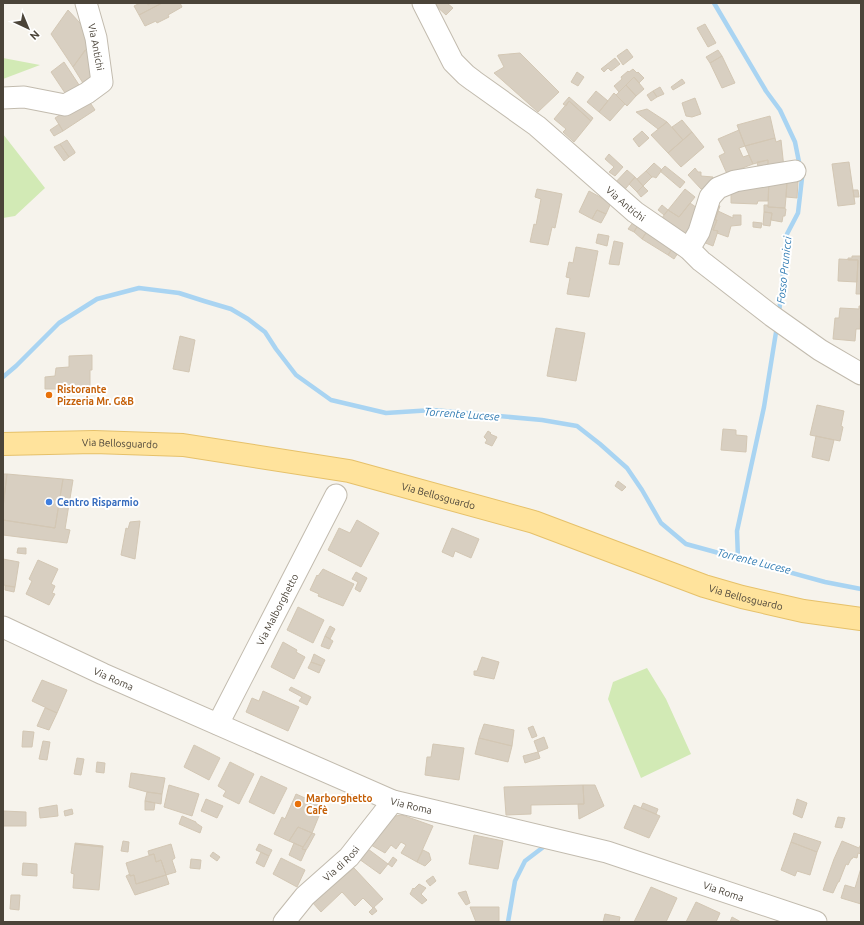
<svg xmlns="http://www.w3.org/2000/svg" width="864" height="925" font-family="Ubuntu,sans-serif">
<rect width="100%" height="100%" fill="#f6f3ec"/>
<path fill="#d2eab5" d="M3,58L40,65L3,79Z
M3,134L45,188L15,216L3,218Z
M647,668L666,699L691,754L641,778L608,699L613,682Z"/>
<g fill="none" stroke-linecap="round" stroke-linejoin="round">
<path stroke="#a9d4f2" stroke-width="4.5" d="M714,3L766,91L780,110L795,142L800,167
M779,313L787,234L798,213L802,178L801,174
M3,377L16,366L59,323L97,299L139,288L179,293L204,301L231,309L248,319L265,332L276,349L296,375L331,400L386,413L433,410L542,420L577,426L600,444L627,468L642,490L661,523L686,544L825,582L861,589
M738,559L737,531L764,407L777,326
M508,922L515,881L525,861L546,845"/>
</g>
<path fill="#d8cfc1" stroke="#d3c7b4" d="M140,3H147L148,5L151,3H162L139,15L134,6Z
M162,3H180L182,7L168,15L169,17L157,23L156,21L145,26L139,15Z
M437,3H447L453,8L446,15L435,5Z
M68,10L92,36L93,40L73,67L51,34Z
M705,24L716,43L708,47L697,28Z
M627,49L633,57L623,65L617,56Z
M85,50L90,56L94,78L86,88L73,67Z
M718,50L722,56L710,63L706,57Z
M520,53L559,92L538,112L494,73L504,67L498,55Z
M722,56L735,83L722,88L710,63Z
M615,58L620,64L611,71L608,68L604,72L601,69Z
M64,62L83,91L69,99L51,72Z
M633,69L637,73L638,72L644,78L639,83L634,77L619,92L614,86L622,79L621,77L628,71L629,72Z
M577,72L584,77L578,86L571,82Z
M634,77L644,89L636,96L626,85Z
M682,79L685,83L673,90L671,87Z
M626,85L636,96L627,106L616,95Z
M660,87L664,94L657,97L653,91Z
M596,91L608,101L599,112L587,102Z
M653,91L657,97L651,101L647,95Z
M614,93L625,104L610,121L599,112Z
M569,97L593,118L591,121L569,101L566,106L563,104Z
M87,98L95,110L63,131L55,118Z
M695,98L701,114L692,117L686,116L682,103Z
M569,101L591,121L574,142L563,132L566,129L554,119Z
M647,109L667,122L658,129L636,112Z
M770,116L775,138L745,146L737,125Z
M682,120L692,132L683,140L672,127Z
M667,122L683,140L668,153L651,135Z
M59,124L63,131L54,136L50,130Z
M739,130L745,146L739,148L743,157L749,155L753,164L727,174L719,156L725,153L718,139Z
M642,131L649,138L639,147L633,139Z
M692,132L704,147L681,167L668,153Z
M775,138L776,142L781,140L784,168L768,170V160L753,164L745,146Z
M67,140L75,152V153L69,157L60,144Z
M60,144L69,157L64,161L54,147Z
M609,154L623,167L615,176L609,172L614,167L605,159Z
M768,160V170L759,171L757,162Z
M849,162L855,204L838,206L832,164Z
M654,163L662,170L656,178L654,177H652L646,171Z
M665,166L685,182L680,188L660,171Z
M695,168L698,172H701V176L713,177L714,187L701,189L688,175Z
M627,170L635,177L622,193L613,185Z
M646,171L652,177L643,186L637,179Z
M635,177L643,186L637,192L629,184Z
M769,180L787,181L786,197L785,208L768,207Z
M769,180L768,201H758L757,204L731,203V187Z
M787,181L798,182L797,198L786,197Z
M643,186L648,191L641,197L637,192Z
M537,189L562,194L555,228L552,227L548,245L530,242L534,224L536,225L541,199L535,197Z
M685,189L695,197L679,217L668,210Z
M853,190H858L859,197H854Z
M589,191L611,203L606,214L597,210L592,219L579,212Z
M711,202L720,206L715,220H717L713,230L718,231L713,246L698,240Z
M690,203L703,212L687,244L658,223L668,210L679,217Z
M662,205L668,210L664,215L658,210Z
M764,205H768V207L785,208V209H786L785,216H783L782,222L771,220L772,213L764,212Z
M597,210L606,214L601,223L592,219Z
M718,211L733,218V215H741V225L731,226L728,237L717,233L718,231L713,230L717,220H715Z
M764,212L772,213L770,226L763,225Z
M634,221L639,223L634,232L628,229Z
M753,222L762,223L761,228L753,227Z
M639,223L649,228L642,239L634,232Z
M649,228L676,243L668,255L642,239Z
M598,234L609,236L607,246L596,243Z
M614,241L623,243L619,265L609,264Z
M576,247L598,251L589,297L567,294L570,278L566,277L569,262L573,263Z
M672,249L678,253L674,259L668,255Z
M852,256H861V294H856L858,260H848V258H852Z
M839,259L858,260L857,282L838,281Z
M859,306H861L860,329H856L855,341L833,339L835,318H839L840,308L859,309Z
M556,328L585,333L576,381L547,376Z
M180,336L195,340L189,372L173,369Z
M92,355V370H90V389H45V377L55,376L56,368L69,367V356Z
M817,405L844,411L841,426L843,427L840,441L810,435Z
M723,429L736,430V435L747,436L746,452L721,450Z
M488,431L491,433L490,434L497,437L492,446L485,443L487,440L484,437Z
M816,436L834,440L829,461L812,457Z
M3,474H7L3,507Z
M7,474L63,479L55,528L3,520V507Z
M63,479L73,480L65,529L70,530L67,543L3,535V520L55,528Z
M618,481L626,487L622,491L615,486Z
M357,520L379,533L361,567L328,550L339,528L350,533Z
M140,521L135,559L121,555L126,528L128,529L130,522Z
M452,528L479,539L471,558L455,551L453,557L442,552Z
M18,548H26V554L17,553Z
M3,559L19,562L15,587L3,585Z
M38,560L58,569L51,584L55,586L52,593L55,594L49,605L26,594L32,581L29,579Z
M323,569L354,584L343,606L318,596L319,594L310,590L317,575L318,576Z
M356,572L367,578L360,592L355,589L358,582L352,579Z
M5,586L15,587L14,592L5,590Z
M298,607L324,620L313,643L287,630Z
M330,626L335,629L330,639L325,636Z
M325,636L333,641L329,649L321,646Z
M283,642L297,650L296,652L305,657L294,679L271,667Z
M314,654L325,660L322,666L311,662Z
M482,657L499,662L494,679L474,675V671H477Z
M311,662L322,666L319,673L308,668Z
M42,680L67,690L57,713L32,701Z
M291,687L311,697L307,705L299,701L302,697L289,690Z
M263,691L299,707L288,731L246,712L252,698L259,701Z
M45,708L57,713L49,730L37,726Z
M484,724L514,730L512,746L479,738Z
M533,726L537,736L532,738L528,728Z
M23,731L34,732L32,747H22Z
M544,737L548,748L538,752L534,741Z
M479,738L512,746L508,762L475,754Z
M43,741L50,742L47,760L39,759Z
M433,744L464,748L459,780L425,775L427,757H431Z
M194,745L220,758L209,780L184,767Z
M538,752L540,758L525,763L523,756Z
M77,758L84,759L81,775L74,774Z
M97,762L105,763L104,773L96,772Z
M230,762L254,774L239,804L223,796L226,791L218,786Z
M131,773L165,778L162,794L147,792L129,787Z
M261,776L287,788L274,814L249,802Z
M169,785L199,794L192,816L164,807Z
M583,785H595L604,806L579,819L578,804H584Z
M583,785L584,804L531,805V814L506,815L504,787Z
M147,792L162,794L161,804L145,801Z
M296,794L323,806L312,833L298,827L289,841L274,834L282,817L285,819Z
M206,799L223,806L217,818L201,811Z
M797,799L807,803L802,818L793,814Z
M145,801L155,803L154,810H145Z
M643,803L658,809L656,814L641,808Z
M57,805L58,816L40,818L39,808Z
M634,805L660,816L649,838L624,828Z
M72,809L73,814L65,816L64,811Z
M3,811L26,812V826H3Z
M402,815L433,826L417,862L401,853L406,845L401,842L396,849L391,845L385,853L371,845L395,816Z
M182,816L196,822V823L202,827L200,833L179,824Z
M838,817L845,818L842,828L835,827Z
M298,827L312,833L303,847L289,841Z
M312,833L315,834L308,847L306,850L302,849Z
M794,833L821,842L817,852L791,842Z
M474,835L503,841L498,869L469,864Z
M123,841L129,842L128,852L121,851Z
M842,841L859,848L861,844V854L858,853L857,858L853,857L852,859H851L848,865L846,864L839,882H838L833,893L823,890L834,859Z
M791,842L817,852L810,875L797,871L795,876L781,870Z
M75,843L103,846V847L75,844Z
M294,843L303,847L302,849L306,850L301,861L289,855Z
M75,844L103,847L99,890L73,888L74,874L71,873Z
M171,844L175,858L172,860L176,872L166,875L161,860L156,862L154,854L149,855L148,851Z
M259,844L272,850L269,856L256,850Z
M368,849L388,864L380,874L359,859Z
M423,850L429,853L431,860L425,866L417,862Z
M213,852L220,857L217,861L210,856Z
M261,852L269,856L264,867L256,863Z
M154,854L156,862L161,860L166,875L136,884L134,875L130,876L126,863Z
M393,857L397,860L392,867L388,864Z
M281,858L305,870L297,887L273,874Z
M191,859L201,860L200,869L190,868Z
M23,863L37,864V876L22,875Z
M354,868L383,899L373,908L363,898L355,906L342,892L321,912L312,902Z
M861,868V904L841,898L845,885L855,888Z
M130,874V876L134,875L136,884L166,875L169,884L135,895L126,876Z
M433,876L436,881L430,886L426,881Z
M419,884L426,888L421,894L427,900L422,904L410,894L413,888L414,889Z
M651,887L677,898L666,922H634Z
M466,891L470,903L466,905L458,893Z
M11,895H20L19,910L10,909Z
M696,902L720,913L716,922H686Z
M374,907L377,911L372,915L369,912Z
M470,907H499V922H476Z
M605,914L620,917L619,922H603Z
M732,917L741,922H730Z"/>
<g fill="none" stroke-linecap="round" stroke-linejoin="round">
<g stroke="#c2bbae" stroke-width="23">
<g id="minor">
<path id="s1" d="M423,3L453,62L466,75L474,81L537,126L635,212L689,249L701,261L772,316L820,350L861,374"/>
<path d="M3,98L24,97L65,105L87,93L102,82L96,38L86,3"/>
<path d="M689,249L699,232L710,197L718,188L735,181L795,171"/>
<path id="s2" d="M3,627L103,674L393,801L607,852L816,922"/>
<path id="s3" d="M218,724L336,495"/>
<path id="s4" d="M284,922L305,896L349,857L393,801"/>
</g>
</g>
<g stroke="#e6c16a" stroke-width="24">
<g id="major">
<path id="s5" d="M3,444L94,442L183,445L349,471L534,522L704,586L742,597L803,611L861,619"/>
</g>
</g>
<use href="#minor" stroke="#fff" stroke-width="21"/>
<use href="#major" stroke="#ffe39c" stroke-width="22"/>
</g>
<g fill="#e8710a" stroke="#fff" stroke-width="1.5">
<circle cx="49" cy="395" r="4"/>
<circle cx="298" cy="804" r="4"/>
</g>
<circle fill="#3f7fe0" stroke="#fff" stroke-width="1.5" cx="49" cy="502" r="4"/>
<g text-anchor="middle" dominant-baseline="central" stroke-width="4" stroke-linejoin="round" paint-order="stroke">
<g font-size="10" fill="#4b4439" stroke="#fff">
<text transform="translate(96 47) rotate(79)">Via Antichi</text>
<text stroke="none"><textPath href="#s1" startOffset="290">Via Antichi</textPath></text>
<text stroke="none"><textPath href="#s5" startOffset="117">Via Bellosguardo</textPath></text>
<text stroke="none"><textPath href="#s5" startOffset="441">Via Bellosguardo</textPath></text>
<text stroke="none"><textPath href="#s5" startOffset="765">Via Bellosguardo</textPath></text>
<text stroke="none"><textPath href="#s3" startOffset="129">Via Malborghetto</textPath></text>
<text stroke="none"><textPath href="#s2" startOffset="122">Via Roma</textPath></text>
<text stroke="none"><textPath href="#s2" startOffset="446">Via Roma</textPath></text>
<text stroke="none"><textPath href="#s4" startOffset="82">Via di Rosi</textPath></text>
<text stroke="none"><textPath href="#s2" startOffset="770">Via Roma</textPath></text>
</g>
<g font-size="10" font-weight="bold" fill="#c56008" stroke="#fff" text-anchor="start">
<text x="57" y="389">Ristorante<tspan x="57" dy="12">Pizzeria Mr. G&amp;B</tspan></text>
<text x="306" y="798">Marborghetto<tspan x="306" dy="12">Cafè</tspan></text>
</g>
<g font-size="10" font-weight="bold" fill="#366cbe" stroke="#fff" text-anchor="start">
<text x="57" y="502">Centro Risparmio</text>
</g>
<g font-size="11" font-style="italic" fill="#2e7ab2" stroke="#fff">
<text transform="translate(784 270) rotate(-84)">Fosso Prunicci</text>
<text transform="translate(462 414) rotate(4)">Torrente Lucese</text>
<text transform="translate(754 561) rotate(14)">Torrente Lucese</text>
</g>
</g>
<rect width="864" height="925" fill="none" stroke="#4b4439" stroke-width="8"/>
<g transform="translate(28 28) rotate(136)" stroke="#ffffff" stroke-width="3" paint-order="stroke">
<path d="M0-3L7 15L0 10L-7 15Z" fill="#4b4439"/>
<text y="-6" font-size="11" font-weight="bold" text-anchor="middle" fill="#4b4439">N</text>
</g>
</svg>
